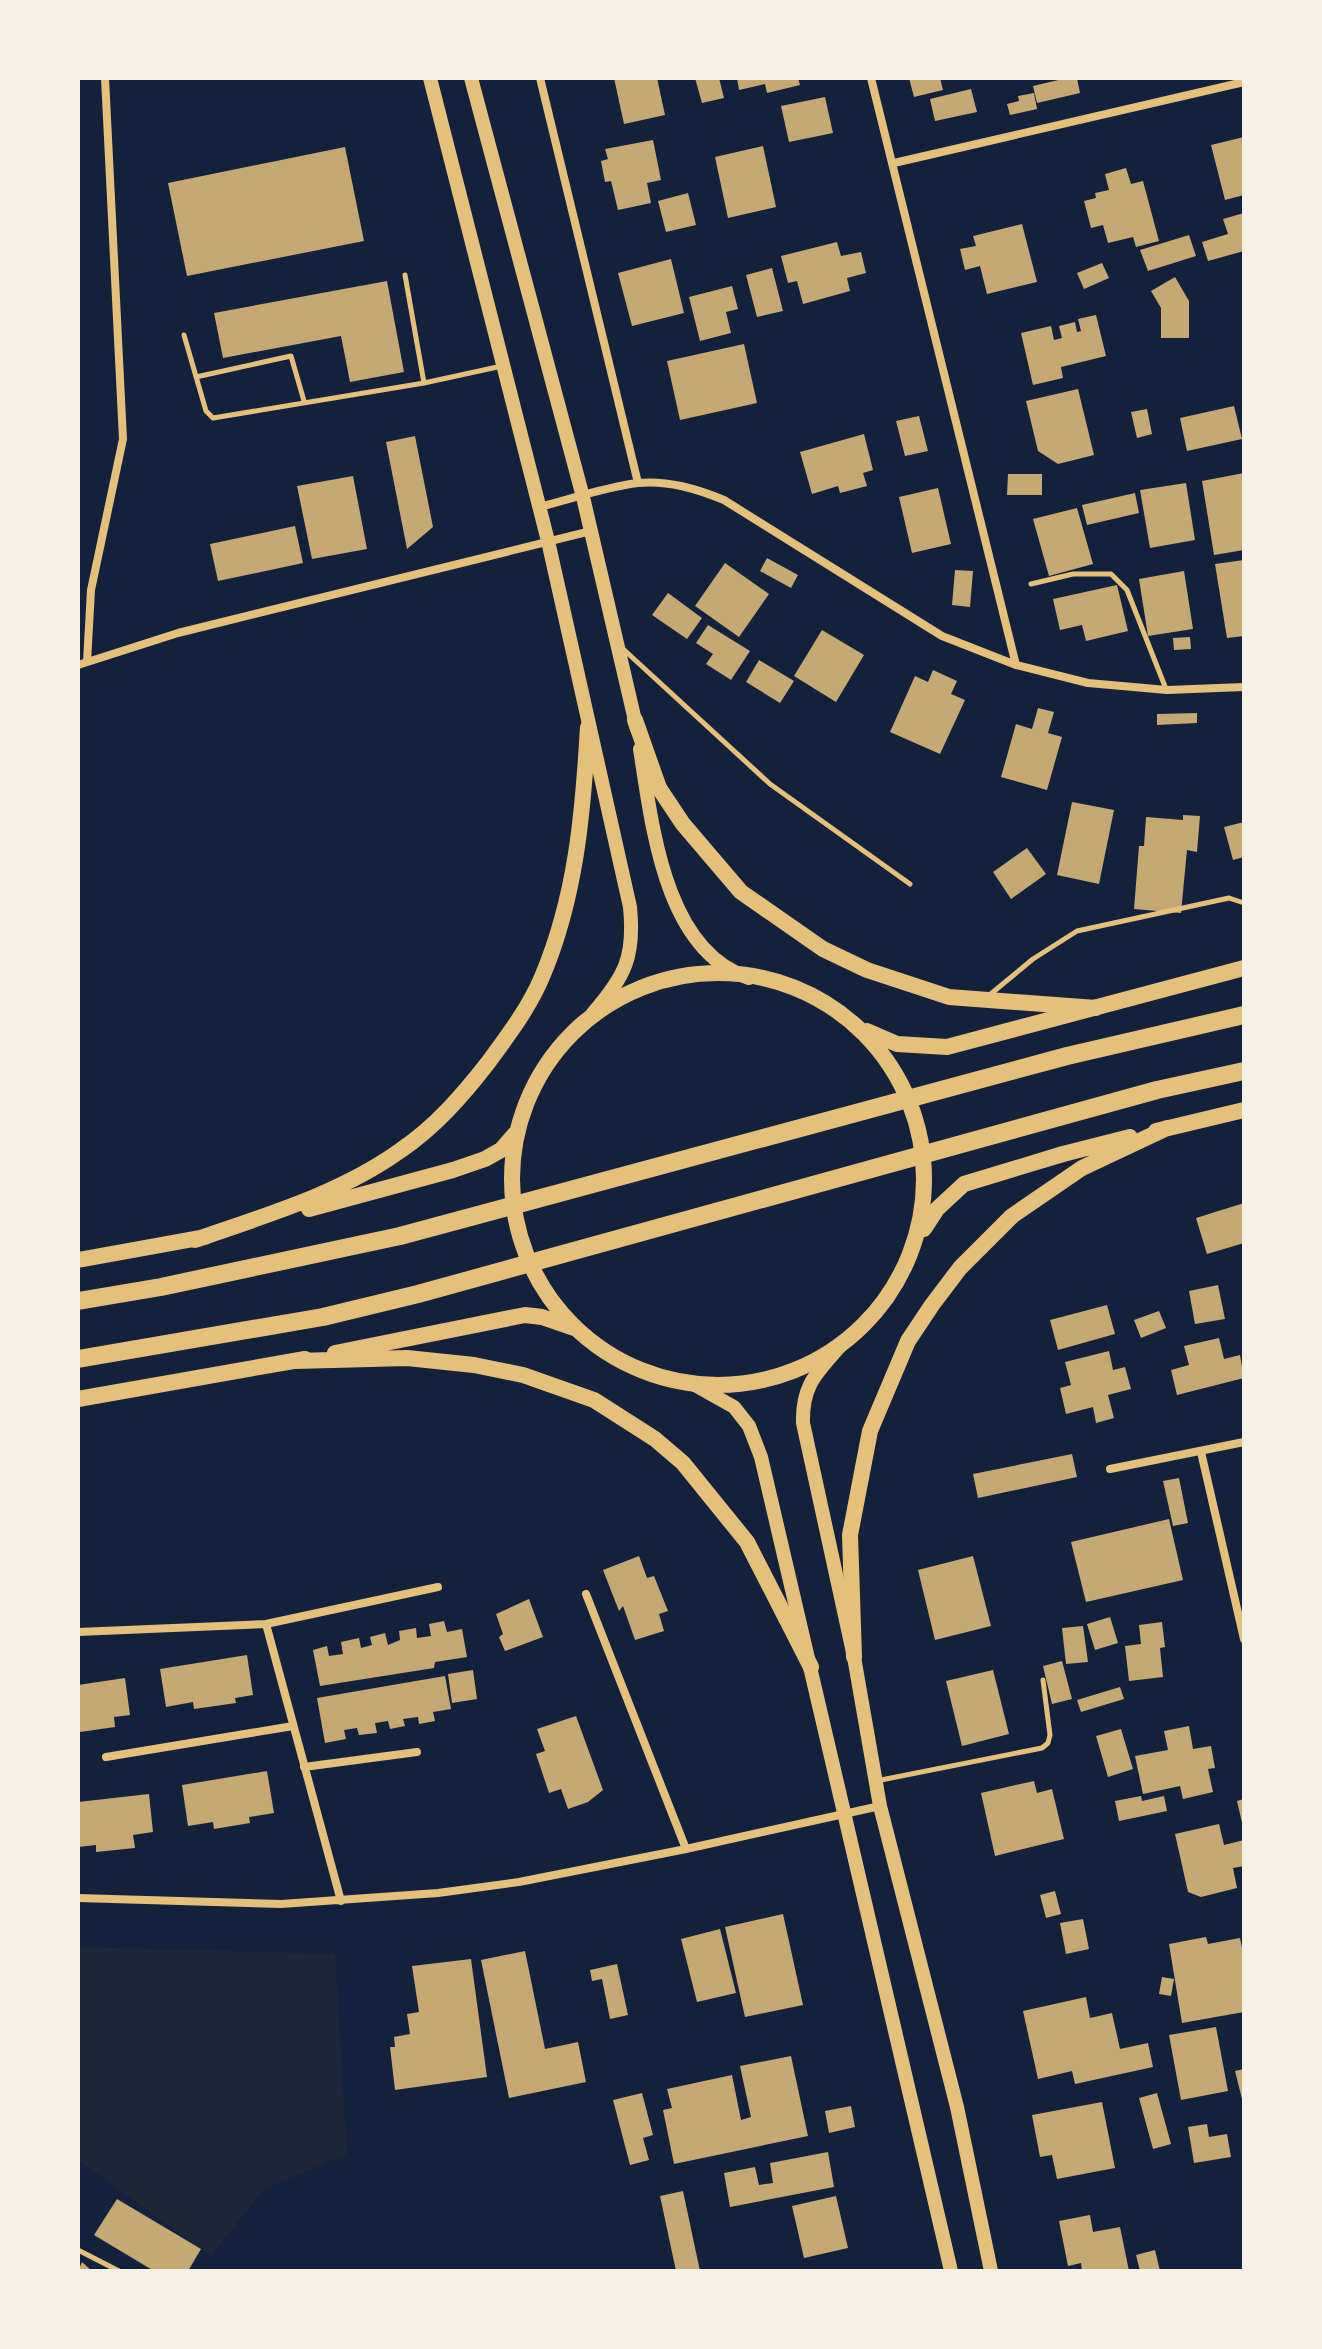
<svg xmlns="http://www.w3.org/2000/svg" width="1322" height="2349" font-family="Jost,sans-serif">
<rect width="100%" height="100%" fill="#14213d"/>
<path fill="#1d2539" d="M78,1947L335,1954L347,2154L264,2189L211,2256L78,2160Z"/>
<path fill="#c6a872" d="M614,78H657L665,115L624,124Z
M695,78H719L724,98L702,103Z
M737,78H798L800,85L767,93L765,84L739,90Z
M909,78H940L943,90L914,97Z
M1067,78H1077L1080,93L1037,103L1033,86Z
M971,89L977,112L935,121L930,99Z
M1034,93L1037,109L1010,115L1007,104L1019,101L1018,96Z
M825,97L833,133L789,142L781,106Z
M1244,137V195L1225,200L1211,145Z
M653,140L661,180L647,183L651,203L618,210L611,181L605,182L601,161L608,159L605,149Z
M763,146L776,207L728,218L715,157Z
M345,147L364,241L187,276L168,183Z
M1126,168L1131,184L1143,181L1159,241L1136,247L1133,237L1108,243L1103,225L1091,228L1084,201L1096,198L1095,193L1109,190L1105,174Z
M688,193L696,225L666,232L658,201Z
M1244,213V251L1208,261L1202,242L1228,234L1223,219Z
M1022,224L1037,282L987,294L980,266L965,270L960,249L976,246L973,236Z
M1189,235L1196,256L1148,271L1140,250Z
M837,242L841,256L861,252L866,273L847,278L850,291L803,304L797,281L788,283L781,256Z
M671,259L684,313L632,326L618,273Z
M1102,263L1109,278L1084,289L1077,273Z
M772,268L783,311L757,317L746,275Z
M1175,277L1189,301V338H1161V308L1151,291Z
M387,281L404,372L350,382L341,336L223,358L214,313Z
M732,286L738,309L726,312L731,333L700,341L689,297Z
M1096,315L1106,356L1061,367L1063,378L1033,385L1021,333L1051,326L1054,340L1062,338L1059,326L1075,322L1077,332L1081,331L1078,319Z
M744,344L757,403L680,420L667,361Z
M1078,389L1094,455L1058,464L1038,451L1026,401Z
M1234,406L1242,439L1187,451L1180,418Z
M1147,409L1152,434L1137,438L1131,412Z
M919,416L928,451L905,456L896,421Z
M864,434L873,470L863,473L867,486L840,493L838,486L812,494L800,452Z
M415,436L433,527L407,549L386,442Z
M1244,473V550L1214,555L1202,481Z
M1008,474H1042V495H1007Z
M353,476L367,549L312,559L297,486Z
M1186,483L1195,540L1150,548L1140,490Z
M938,488L951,544L912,553L899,497Z
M1135,493L1139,513L1087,525L1082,505Z
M1077,508L1093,564L1049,576L1033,519Z
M295,526L303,563L218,581L210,544Z
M767,558L798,575L791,588L760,571Z
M1244,560V636L1227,638L1215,564Z
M725,563L769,594L739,637L695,606Z
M955,570L973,571L970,607L952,605Z
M1184,571L1193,629L1148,636L1139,579Z
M1117,585L1128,631L1086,641L1082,625L1060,630L1053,599Z
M668,593L702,618L687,639L652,615Z
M708,625L750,651L731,680L706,664L713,654L696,643Z
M822,630L864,655L836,702L794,676Z
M1190,637L1191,649L1174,650L1173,638Z
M759,660L794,681L780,703L746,682Z
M933,670L957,681L951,694L965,700L940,754L890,732L915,676L928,682Z
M1038,708L1054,712L1048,733L1062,737L1047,790L1001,777L1016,724L1032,729Z
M1197,713V723L1157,725V714Z
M1072,802L1114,810L1099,884L1057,875Z
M1183,815L1200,816L1197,852L1187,850L1181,913L1134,909L1139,846H1144L1146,817L1183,820Z
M1244,822V857L1233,860L1224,827Z
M1027,848L1046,874L1011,899L993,872Z
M1244,1203V1243L1207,1254L1196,1218Z
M1218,1285L1225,1319L1195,1324L1189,1291Z
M1107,1305L1115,1334L1058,1350L1050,1320Z
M1159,1311L1166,1328L1141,1338L1134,1320Z
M1219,1338L1224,1359L1240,1355L1244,1378L1177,1395L1171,1370L1189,1365L1184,1346Z
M1109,1351L1113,1370L1125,1367L1131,1389L1108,1395L1114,1418L1096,1423L1093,1407L1066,1414L1060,1388L1071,1385L1065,1362Z
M1072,1454L1077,1477L978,1498L973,1474Z
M1179,1478L1188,1523L1173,1526L1163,1481Z
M1169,1519L1183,1580L1086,1602L1071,1542Z
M639,1556L647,1578L654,1576L668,1611L659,1614L664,1631L635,1640L623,1606L619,1611L603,1570Z
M973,1556L991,1626L935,1640L918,1570Z
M529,1599L543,1637L505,1651L499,1637L503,1634L496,1614Z
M1110,1617L1118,1643L1095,1650L1087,1624Z
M444,1621L447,1632L462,1629L467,1657L435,1662L434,1668L320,1686L313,1650L327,1646L329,1656L343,1654L341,1642L359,1638L361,1648L372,1645L370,1637L385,1633L388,1645L400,1640L399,1631L416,1628L417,1638L431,1636L429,1624Z
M1162,1622L1165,1647L1160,1648L1163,1677L1129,1681L1125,1646L1141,1644L1139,1625Z
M1083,1626L1088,1662L1066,1664L1062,1628Z
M247,1655L253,1695L235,1698L236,1703L194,1709L193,1702L166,1707L160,1669Z
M1062,1661L1072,1699L1052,1704L1043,1666Z
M473,1670L477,1699L452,1703L448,1674Z
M993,1670L1009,1734L962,1746L946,1681Z
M445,1676L451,1709L433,1712L435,1721L419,1724L418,1717L403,1719L405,1726L390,1729L388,1721L375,1723L377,1733L359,1735L357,1728L344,1730L346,1739L325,1743L317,1698Z
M125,1678L130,1715L114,1717L115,1727L80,1732L78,1685Z
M1120,1687L1124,1699L1081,1712L1077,1700Z
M576,1716L603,1790L588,1802L568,1809L561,1789L549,1793L536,1754L545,1751L537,1729Z
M1189,1726L1193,1749L1211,1746L1215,1768L1208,1769L1213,1792L1183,1799L1180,1786L1143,1794L1135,1756L1168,1750L1164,1731Z
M1121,1729L1133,1769L1108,1777L1096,1736Z
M267,1771L274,1813L249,1817L250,1823L214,1829L213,1822L188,1826L182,1785Z
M1034,1781L1037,1793L1052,1789L1064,1839L995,1856L981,1793Z
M149,1794L153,1832L133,1835L135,1848L96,1852V1845L78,1847V1802Z
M1141,1796L1142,1801L1164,1796L1167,1811L1119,1821L1115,1801Z
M1244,1799V1827H1243L1237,1801Z
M1219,1824L1224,1845L1244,1840V1866L1233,1868L1237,1888L1201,1897L1188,1892L1175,1834Z
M1055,1891L1061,1914L1046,1918L1040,1895Z
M783,1914L803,2005L745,2017L725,1927Z
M1083,1919L1089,1949L1066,1954L1060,1923Z
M720,1929L736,1993L697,2002L681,1939Z
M1206,1937L1208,1944L1240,1938L1244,1957V2012L1182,2023L1169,1944Z
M525,1951L545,2049L578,2042L586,2082L509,2098L481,1960Z
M471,1959L487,2077L395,2090L390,2047H395L394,2037L410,2034L407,2014L419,2012L412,1966Z
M617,1964L628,2015L610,2019L602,1979L592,1981L590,1970Z
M1162,1977L1174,1979L1171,1996L1159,1994Z
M1086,1997L1090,2018L1112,2013L1120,2049L1148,2043L1153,2067L1075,2084L1072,2071L1038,2079L1023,2011Z
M1216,2027L1228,2091L1181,2100L1169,2035Z
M791,2056L808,2136L674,2164L663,2110L672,2108L667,2089L732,2075L741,2120L751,2117L740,2066Z
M1244,2069V2103H1243L1235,2071Z
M642,2093L653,2135L643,2138L649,2160L630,2165L613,2100Z
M1157,2093L1171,2144L1153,2149L1139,2098Z
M1102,2102L1115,2168L1057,2179L1052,2155L1040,2157L1032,2115Z
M851,2106L855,2127L829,2133L825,2111Z
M1207,2124L1209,2137L1227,2134L1231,2157L1194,2163L1188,2127Z
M828,2152L834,2187L730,2207L724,2173L755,2167L759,2185L773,2183L770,2163Z
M683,2191L700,2271H676L660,2196Z
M836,2196L848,2248L804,2258L792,2206Z
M117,2199L201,2249L188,2271H154L94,2235Z
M1090,2215L1093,2232L1120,2227L1129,2271H1082L1081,2263L1068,2266L1059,2221Z
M1155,2250L1160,2271H1140L1136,2255Z
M82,2262L92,2271H78Z"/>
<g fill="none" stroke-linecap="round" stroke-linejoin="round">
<path stroke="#e5c07b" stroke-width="5" d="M405,275L424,383
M184,335L206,411L213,418L424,383L502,366
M196,377L291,356L304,401
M1031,584L1073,574H1111L1127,590L1166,689
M622,648L770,784L910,884
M987,997L1033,959L1077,931L1229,898L1244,903
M876,1781L1042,1748L1048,1743L1050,1735L1043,1680
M78,2250L119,2271"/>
<path stroke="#e5c07b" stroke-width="8" d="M540,78L638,483
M871,78L1016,665
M894,163L1244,82
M539,507C571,499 605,487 638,483C668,480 697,489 724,500L942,636L1016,665L1088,683L1167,690L1244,687
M87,662L91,590L123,439L105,78
M78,665L178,633L591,531
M1201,1452L1244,1639
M1110,1469L1244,1442
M586,1594L686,1849
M266,1624L341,1901
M78,1632L266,1624L438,1587
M106,1757L293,1726
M304,1767L417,1752
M78,1898L281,1904L438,1893L519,1882L686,1849L880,1806"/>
<path stroke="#e5c07b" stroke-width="14" d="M430,78L548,541L630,907C635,957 625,976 593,1013
M471,78L583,497L637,729
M640,749C652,824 664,951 749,978
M841,1345C817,1373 802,1384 803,1423L854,1657L880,1806L957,2107L991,2271
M693,1384L734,1407L749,1426L761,1457L951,2271"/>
<path stroke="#e5c07b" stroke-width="16" d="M635,720L659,788L683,824L741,892L823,949L867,970L949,997L1096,1008
M512 1179a206 206 0 1 1 412 0a206 206 0 1 1-412 0Z
M867,1031L897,1044L947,1047L1244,968
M1156,1131L1244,1110
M309,1209L453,1170L485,1159L501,1150L515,1134
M924,1229L937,1209L964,1184L1063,1154L1130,1137
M195,1240C266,1215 340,1194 401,1150C435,1127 462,1096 487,1064C507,1037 529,1008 542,977C576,897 583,813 588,727
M78,1260L205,1237
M335,1353L525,1315L542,1317L574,1328
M295,1361L407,1358L474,1365L523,1375L594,1400L655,1439L683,1463L747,1542L811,1667
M78,1399L305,1359
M854,1657L850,1535L870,1431L908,1341L932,1305L960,1268L1012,1216L1082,1168L1167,1128"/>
<path stroke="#e5c07b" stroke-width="18" d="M78,1301L161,1287L400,1236L1067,1056L1244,1015
M78,1359L323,1317L418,1294L1157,1090L1244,1071"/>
</g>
<rect width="1322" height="2349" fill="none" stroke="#f6f1e7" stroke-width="160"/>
</svg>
